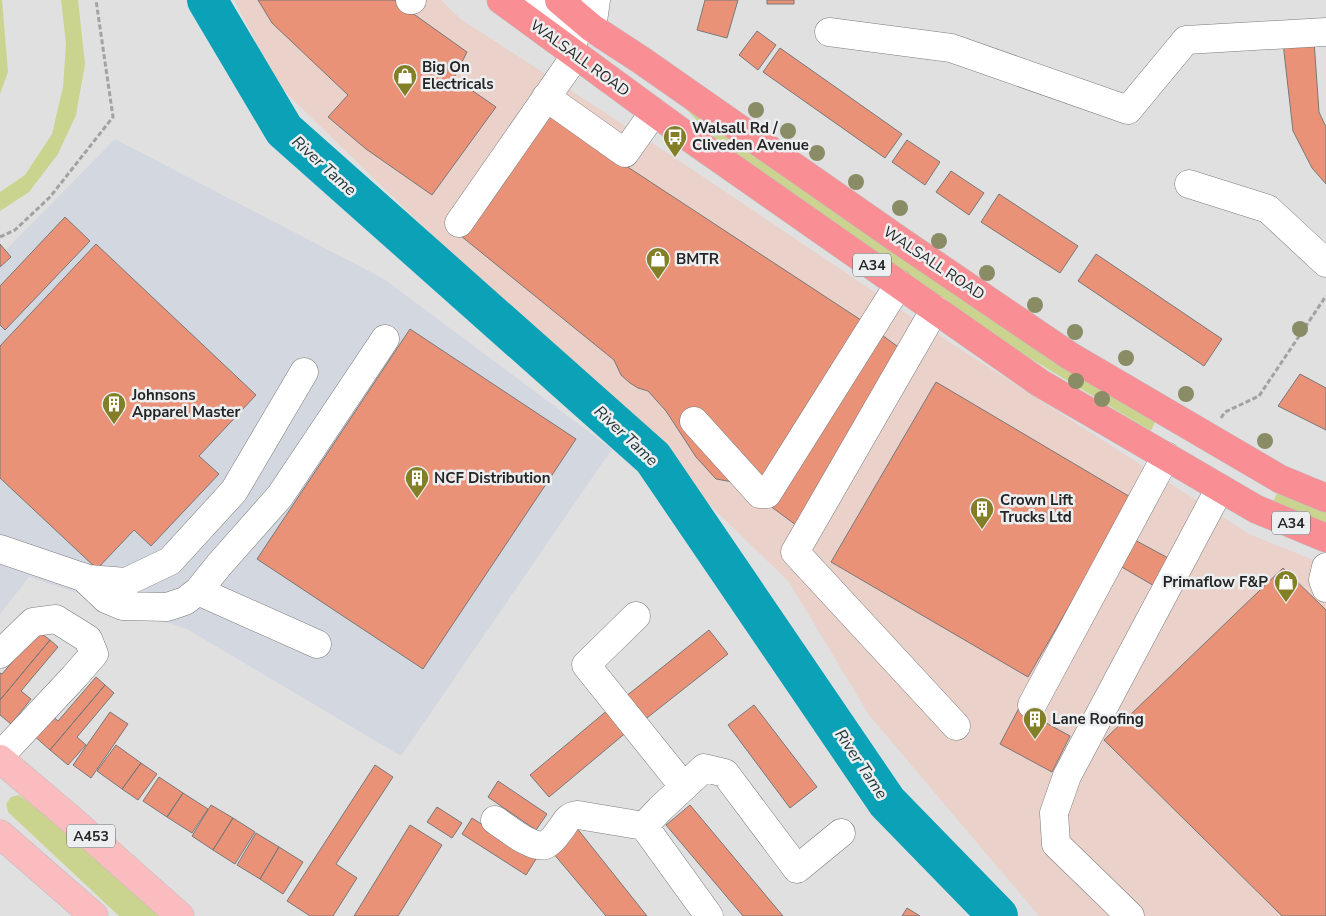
<svg xmlns="http://www.w3.org/2000/svg" width="1326" height="916" font-family="'Nunito Sans',sans-serif">
<rect width="100%" height="100%" fill="#e0e0e1"/>
<path fill="#d3d7df" d="M115,139L384,279L612,449L401,756L187,629L29,577L0,614V256Z"/>
<path fill="#ead1c9" d="M234,0H441L462,20L675,158L940,336L1249,534L1326,565V916H1039L869,715L789,582L280,87Z"/>
<path fill="#cbd48e" d="M0,0H2L8,72L0,94Z
M61,0H78L85,64L76,115L58,154L29,192L0,211V192L25,175L52,134L63,87L66,44Z
M684,107L1064,364L1155,422L1151,431L1005,343L717,141Z
M1278,491L1326,512V527L1273,502Z
M19,795L47,816L163,916H119L8,812L6,804L11,797Z"/>
<g fill="none" stroke-linecap="round" stroke-linejoin="round">
<path stroke="#0ba2b8" stroke-width="40" d="M207,0L284,130L653,458L887,802L998,916"/>
</g>
<path fill="#e99278" stroke="#797878" d="M258,0H394L467,52L454,78L496,107L432,195L366,149L328,117L348,95L272,23Z
M705,0H738L727,38L697,30Z
M767,0H794V4H767Z
M757,31L776,45L758,70L739,55Z
M1314,41L1319,112L1326,127V184L1312,168L1293,131L1283,43Z
M780,48L902,134L885,158L763,72Z
M547,114L867,324L905,352L800,528L739,483L716,479L696,457L666,411L648,391L638,388L630,383L621,375L614,360L461,236Z
M907,140L940,162L925,185L892,162Z
M951,171L984,193L969,215L936,192Z
M999,194L1078,246L1060,273L981,222Z
M65,217L90,241L5,330L0,325V286Z
M0,244L11,257L0,267Z
M96,244L256,395L199,456L219,474L151,546L134,530L97,569L0,478V346Z
M1096,254L1222,339L1204,366L1078,281Z
M410,329L576,439L423,669L257,559Z
M1300,374L1326,388V430L1278,406Z
M936,382L1132,498L1028,677L831,562Z
M1133,539L1170,559L1156,587L1120,566Z
M1283,568L1326,610V916H1282L1104,740Z
M709,630L728,654L643,721L625,697Z
M38,631L50,640L0,700V673L2,674Z
M50,640L58,647L21,691L31,699L11,724L0,715V700Z
M96,677L105,685L50,750L32,734L49,713L58,721Z
M105,685L114,693L77,737L86,745L68,765L50,750Z
M754,705L817,787L790,808L728,725Z
M1019,708L1070,736L1052,772L1000,744Z
M609,709L628,731L549,797L530,775Z
M110,712L128,724L91,778L73,765Z
M116,745L141,763L122,789L97,771Z
M141,763L157,774L138,800L122,789Z
M375,765L393,777L336,864L357,878L333,916H310L287,901Z
M159,777L183,793L167,817L143,801Z
M498,781L547,814L536,830L488,797Z
M183,793L208,809L192,833L167,817Z
M211,805L233,818L213,850L192,836Z
M690,805L783,916H743L666,825Z
M437,807L462,823L452,838L427,822Z
M233,818L255,832L235,864L213,850Z
M472,818L536,859L526,875L462,834Z
M410,825L442,845L398,916H354Z
M576,827L647,916H606L553,853Z
M256,833L279,847L260,879L237,865Z
M279,847L303,862L283,894L260,879Z
M907,908L920,916H902Z"/>
<g fill="none" stroke-linecap="round" stroke-linejoin="round">
<g stroke="#7b7b7c" stroke-width="29">
<path id="minor" d="M410,0H412
M527,0L574,40
M592,28L596,0
M829,32L951,48L1128,110L1186,40L1326,32
M546,97L625,153L654,112
M1189,184L1268,209L1326,263
M459,223L576,55
M935,309L795,552L956,726
M694,421L760,494H767L899,284
M0,549L88,579L126,582L170,561L234,491L304,372
M1326,567L1323,580L1326,588
M83,577L106,599L123,606L167,607L185,601L198,591L317,644
M198,591L219,565L280,496L385,339
M636,616L586,665L684,787
M0,654L33,622L56,619L88,639L94,654L74,677L0,756
M1032,705L1166,456
M495,820C506,827 535,852 547,844C554,840 558,832 563,826C567,819 570,816 578,815L644,826
M709,916L644,826L660,809L704,768L725,773L797,869L841,833
M1130,916L1056,844L1054,813L1067,776L1220,488"/>
</g>
<g stroke="#bebebe" stroke-width="29">
<path id="major" d="M0,759L72,820L180,916
M0,834L94,916"/>
</g>
<g stroke="#bebebe" stroke-width="29">
<path id="highway" d="M501,0L684,134L1040,383L1256,509L1326,538
M559,0L592,28L641,60L899,240L1070,356L1280,479L1326,498"/>
</g>
<path stroke="#a2a2a3" stroke-width="3" stroke-dasharray="5 2.5" stroke-linecap="butt" d="M0,237L15,230L50,197L113,117L96,0
M1221,418L1225,412L1259,396L1326,296"/>
<use href="#minor" stroke="#fff" stroke-width="28"/>
<use href="#major" stroke="#fbbcbf" stroke-width="28"/>
<use href="#highway" stroke="#f98f95" stroke-width="28"/>
</g>
<g fill="#898c65">
<circle cx="756" cy="110" r="8"/>
<circle cx="788" cy="131" r="8"/>
<circle cx="817" cy="153" r="8"/>
<circle cx="856" cy="182" r="8"/>
<circle cx="900" cy="208" r="8"/>
<circle cx="939" cy="241" r="8"/>
<circle cx="987" cy="273" r="8"/>
<circle cx="1035" cy="305" r="8"/>
<circle cx="1300" cy="329" r="8"/>
<circle cx="1075" cy="332" r="8"/>
<circle cx="1126" cy="358" r="8"/>
<circle cx="1076" cy="381" r="8"/>
<circle cx="1186" cy="394" r="8"/>
<circle cx="1102" cy="399" r="8"/>
<circle cx="1265" cy="441" r="8"/>
</g>
<defs>
<g id="shop-pin" transform="scale(1.25)"><path d="M0 17L-7.5 6A9.5 9.5 0 1 1 7.5 6Z" fill="#827f27" stroke="#edeeef"/><path d="M-5-2.5h2.3a2.7 3.5 0 0 1 5.4 0H5L5.5 6h-11ZM-1.5-2.5h3a1.5 2.3 0 0 0-3 0Z" fill="#fff"/></g>
<g id="bus-pin" transform="scale(1.25)"><path d="M0 17L-7.5 6A9.5 9.5 0 1 1 7.5 6Z" fill="#827f27" stroke="#edeeef"/><path d="M-5-6H5V4H4V6H2V4H-2V6H-4V4H-5ZM-3.5-4V0h7V-4ZM-3.5 1.2v1.5H-2V1.2ZM2 1.2v1.5H3.5V1.2Z" fill="#fff"/></g>
<g id="building-pin" transform="scale(1.25)"><path d="M0 17L-7.5 6A9.5 9.5 0 1 1 7.5 6Z" fill="#827f27" stroke="#edeeef"/><path d="M-4-6H4V6H1V3H-1V6H-4ZM-2.5-4.3h1.7v1.8h-1.7ZM.8-4.3h1.7v1.8H.8ZM-2.5-1h1.7V.8h-1.7ZM.8-1h1.7V.8H.8Z" fill="#fff"/></g>
</defs>
<g fill-rule="evenodd">
<use href="#shop-pin" x="405" y="76"/>
<use href="#bus-pin" x="675" y="137"/>
<use href="#shop-pin" x="658" y="259"/>
<use href="#building-pin" x="114" y="404"/>
<use href="#building-pin" x="417" y="478"/>
<use href="#building-pin" x="982" y="509"/>
<use href="#shop-pin" x="1286" y="582"/>
<use href="#building-pin" x="1035" y="719"/>
</g>
<g text-anchor="middle" dominant-baseline="central" stroke-width="5" stroke-linejoin="round" paint-order="stroke">
<g fill="#edeeef" stroke="#616162" stroke-width="1">
<rect x="853" y="253.5" width="38" height="23" rx="4"/>
<rect x="1272" y="511.5" width="38" height="23" rx="4"/>
<rect x="67" y="824.5" width="48" height="23" rx="4"/>
</g>
<g font-size="14" font-weight="bold" fill="#252525">
<text x="872" y="265">A34</text>
<text x="1291" y="523">A34</text>
<text x="91" y="836">A453</text>
</g>
<g font-size="15" fill="#252525" stroke="#edeeef">
<text transform="translate(580 58) rotate(36)">WALSALL ROAD</text>
<text transform="translate(934 263) rotate(34)">WALSALL ROAD</text>
</g>
<g font-size="15" font-weight="bold" fill="#252525" stroke="#edeeef" text-anchor="start">
<text x="422" y="67">Big On<tspan x="422" dy="17">Electricals</tspan></text>
<text x="692" y="128">Walsall Rd /<tspan x="692" dy="17">Cliveden Avenue</tspan></text>
<text x="676" y="259">BMTR</text>
<text x="132" y="395">Johnsons<tspan x="132" dy="17">Apparel Master</tspan></text>
<text x="434" y="478">NCF Distribution</text>
<text x="1000" y="500">Crown Lift<tspan x="1000" dy="17">Trucks Ltd</tspan></text>
<text x="1268" y="582" text-anchor="end">Primaflow F&amp;P</text>
<text x="1052" y="719">Lane Roofing</text>
</g>
<g font-size="16" font-style="italic" fill="#1c3236" stroke="#edeeef">
<text transform="translate(324 166) rotate(42)">River Tame</text>
<text transform="translate(626 436) rotate(43)">River Tame</text>
<text transform="translate(861 764) rotate(56)">River Tame</text>
</g>
</g>
</svg>
